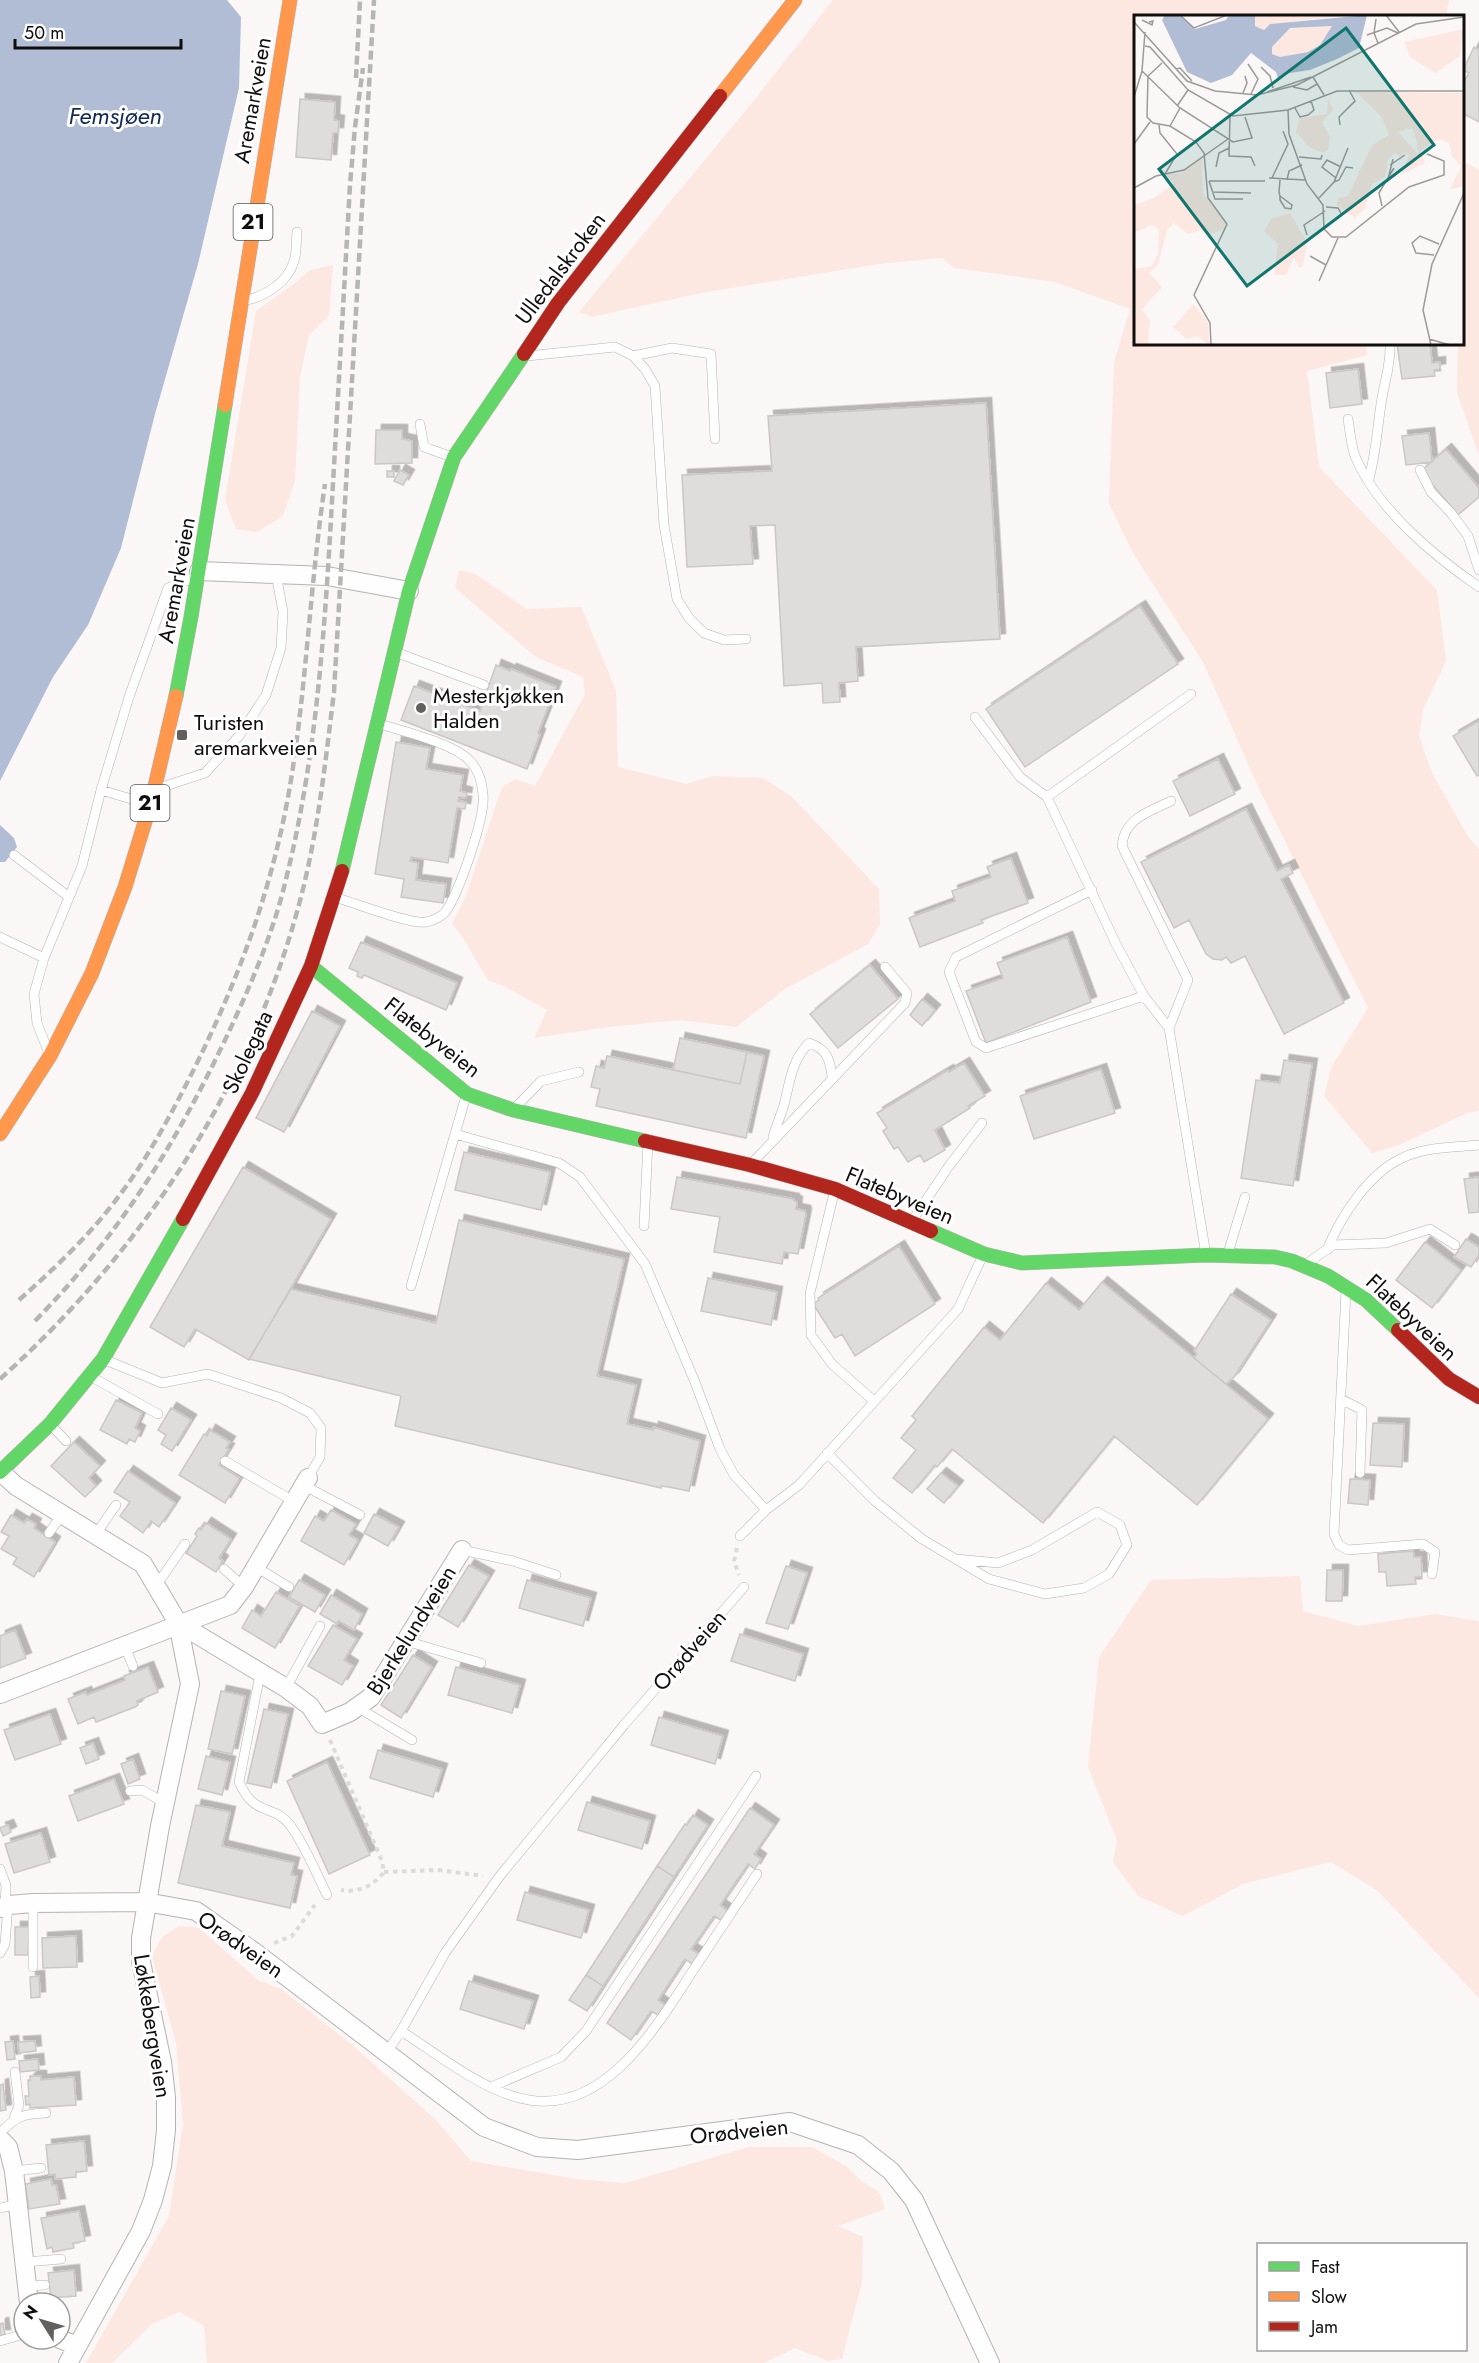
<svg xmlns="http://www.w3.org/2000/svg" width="1479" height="2363" font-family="Jost,sans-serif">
<defs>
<filter id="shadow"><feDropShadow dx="5.5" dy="-5.5" stdDeviation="0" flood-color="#0004"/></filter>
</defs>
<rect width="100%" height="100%" fill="#fbf7f6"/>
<path fill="#fce7e1" d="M833,0H1449L1446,16H1136V344H1366L1367,355L1307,371L1319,467L1437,590L1446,661L1423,710L1419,736L1432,773L1467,835L1479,850V1111L1467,1113L1399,1145L1372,1153L1324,1096L1332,1066L1368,1008L1261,793L1203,662L1133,553L1109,504L1114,362L1130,309L1055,282L954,268L942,258L879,264L701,293L591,317L579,312L756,98Z
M1463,161L1479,170V455L1457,393L1458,344H1462Z
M333,265L329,316L309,335L300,377L295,481L283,516L257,532L236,529L225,500L256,311L295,283L310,270Z
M459,570L475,574L527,609L581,607L616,690L618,767L686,784L713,776L763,778L791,796L879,889L880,924L868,944L785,989L736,1027L680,1020L608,1027L534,1038L547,1010L502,985L489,981C475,962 468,941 452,924L466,896L502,787L516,779L535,786L585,694L583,677L536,657L455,588Z
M1300,1576L1303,1611L1358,1626L1435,1614L1479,1621V1998L1378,1891L1331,1862L1243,1884L1183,1916L1138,1896L1113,1862L1117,1841L1088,1766L1099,1657L1151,1580Z
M179,1926L199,1928L258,1980L281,1989L351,2044L436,2120L471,2161L577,2179L625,2183L749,2147H812L846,2166L861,2181L879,2192L885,2209L838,2226L863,2237L862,2282L842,2359L828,2361L795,2348L764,2363H207L204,2326L180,2312L152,2324L112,2363H86L169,2216L183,2124L176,2043L152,1956L162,1937Z"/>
<path fill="#b0bdd4" d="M0,0H227L241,17L239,88L198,264L155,414L121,548L88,625L53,677L0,781Z
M0,825L14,838L17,847L5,862H0Z"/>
<path fill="#dfdcdc" stroke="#cac7c6" stroke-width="1.5" filter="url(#shadow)" d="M1474,47L1479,50V122L1462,113V85L1469,73L1463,70Z
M300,99L335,102L334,120L339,121L338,133H333L331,160L296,157Z
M1397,344H1430L1432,363L1440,362V369L1434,370L1435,376L1402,379Z
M1358,369L1362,404L1330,408L1326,373Z
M986,403L1000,639L856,647L858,681L839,683L840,702L823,703L822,683L784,686L775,525L750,526L753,564L687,567L682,475L772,471L768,416Z
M376,430H402V439L412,441V463L375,464Z
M1429,433L1432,462L1406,465L1402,436Z
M1446,449L1479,488V497L1458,515L1421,471Z
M400,470L409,475L403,485L394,481Z
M387,471H394V477H387Z
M1140,606L1178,664L1025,767L986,709Z
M496,665L510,671L511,669L556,687L538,733L540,734L527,769L401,720L414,686L480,711Z
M1479,721V775L1477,776L1453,736Z
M396,742L430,748L426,769L463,775L460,791L467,793L466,798L459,797L458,801L466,802L465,809L457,808L448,863L411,857L410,861L418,863L416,880L446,884L443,903L401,897L404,879L375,874Z
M1218,759L1235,794L1190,816L1173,781Z
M1246,809L1277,871L1289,865L1293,873L1281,879L1344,1003L1284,1034L1245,956L1231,963L1226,957L1222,960L1213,959L1206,954L1189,920L1174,928L1141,862Z
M1011,858L1028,903L981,920L983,923L920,947L909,918L955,901L952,891L991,877L987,867Z
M1067,937L1091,1002L986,1043L966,991L1003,978L997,963Z
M361,942L457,983L446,1010L364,975L362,978L357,976L358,972L349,968Z
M870,965L898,999L838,1048L810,1014Z
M922,999L935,1010L922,1026L910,1015Z
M312,1011L340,1026L284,1132L256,1118Z
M680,1038L747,1052L740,1084L673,1070Z
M747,1052L764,1056L746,1138L596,1106L600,1089L591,1087L596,1066L604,1068L607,1056L740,1084Z
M1284,1060L1312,1064L1293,1186L1241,1178L1256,1080L1280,1083Z
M964,1063L985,1096L968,1106L970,1108L935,1130L945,1150L924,1162L920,1155L908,1162L898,1147L894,1149L883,1131L887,1128L877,1113L948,1070L949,1072Z
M1101,1069L1115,1113L1034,1139L1020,1096Z
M464,1152L550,1172L541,1210L455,1190Z
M243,1167L331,1219L249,1360L195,1329L184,1347L150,1327Z
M677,1177L794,1199V1201L797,1202L796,1209L805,1211L806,1214L798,1254L784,1252L782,1264L714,1252L720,1217L671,1209Z
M1479,1177V1212L1469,1213L1464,1179Z
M459,1220L624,1259L597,1376L636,1385L627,1424L653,1430V1427L700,1441L689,1491L669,1487L661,1486V1488L395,1426L401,1396L249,1359L291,1289L436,1323Z
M1466,1239L1479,1247V1255L1471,1267L1454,1257Z
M1425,1242L1461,1270L1432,1308L1396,1280Z
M899,1246L935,1304L855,1356L842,1334L835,1338L813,1304L819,1300L818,1298Z
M708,1278L777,1292L771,1325L701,1311Z
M1102,1282L1268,1419L1197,1505L1114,1436L1043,1523L952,1449L937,1467L935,1465L912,1493L893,1478L916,1450L901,1438L916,1420L912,1416L984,1327L1000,1340L1046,1283L1079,1310Z
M1231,1294L1271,1320L1234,1377L1226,1384L1194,1358L1197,1354L1194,1351Z
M116,1400L142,1413L135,1428L140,1431L135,1442L129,1439L127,1444L100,1430Z
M171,1408L191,1420L172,1451L161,1444L166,1435L158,1430Z
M1373,1423L1404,1424L1402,1467L1370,1465Z
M210,1430L230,1442L226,1448L229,1449L219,1465L240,1478L225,1503L179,1475L204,1434L207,1436Z
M74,1442L100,1466L89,1478L96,1486L85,1497L51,1466Z
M128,1471L175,1503L159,1527L151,1521L143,1533L120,1516L130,1502L114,1492Z
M941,1473L958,1486L944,1503L927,1489Z
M1350,1479L1370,1480L1368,1505L1348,1503Z
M331,1510L356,1524L349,1535L358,1540L344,1565L301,1541L315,1516L324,1521Z
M374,1514L399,1527L388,1546L364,1533Z
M11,1515L24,1523L27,1519L36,1524L34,1528L55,1542L34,1577L13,1564L17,1558L1,1549L9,1536L1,1532Z
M206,1523L231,1539L219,1558L223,1561L216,1572L186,1553L197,1536L195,1534L199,1528L201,1530Z
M1413,1551L1414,1557H1421L1422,1577H1415L1416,1584L1387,1586L1386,1572H1379L1378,1554Z
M469,1565L489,1576L458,1627L438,1615Z
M786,1566L807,1573L788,1629L766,1623Z
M1327,1570H1343L1342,1601H1326Z
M299,1580L325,1595L315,1612L289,1597Z
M527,1580L591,1598L583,1626L519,1608Z
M276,1592L300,1606L275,1648L242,1628L252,1610L261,1616Z
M331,1595L362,1614L354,1630L339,1621L337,1624L320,1614Z
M333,1625L357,1639L344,1660L353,1666L342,1685L308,1666Z
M15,1630L26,1658L0,1668V1636Z
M740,1634L803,1654L795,1681L731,1661Z
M413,1655L432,1667L401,1718L381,1705Z
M148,1667L158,1692L137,1701L138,1705L135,1707L99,1721L96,1722L94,1717L78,1724L68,1699L86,1692L87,1695L125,1680L124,1676Z
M456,1667L520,1685L512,1713L448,1695Z
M221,1691L245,1696L232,1754L208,1749Z
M264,1709L288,1714L271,1788L247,1783Z
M50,1714L61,1744L15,1760L4,1730Z
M659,1717L723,1736L715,1764L651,1745Z
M93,1743L99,1759L86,1764L80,1748Z
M378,1750L442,1769L433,1797L370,1778Z
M206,1756L230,1762L222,1795L198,1789Z
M133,1759L140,1779L128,1784L121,1764Z
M327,1762L370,1855L329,1874L287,1781Z
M114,1779L124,1804L78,1821L69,1796Z
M587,1802L650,1821L642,1849L578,1830Z
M196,1805L230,1812L222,1846L294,1863L291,1875L297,1876L290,1908L178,1883Z
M750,1808L774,1825L754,1854L761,1859L755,1869L748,1864L720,1905L728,1911L721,1920L714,1916L691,1949L699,1954L692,1964L685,1959L658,2000L665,2005L658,2015L651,2011L631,2040L607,2023Z
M693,1815L708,1825L674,1877L657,1866L685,1824L687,1825Z
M8,1825L11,1832L3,1836L0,1828Z
M41,1833L50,1862L14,1873L5,1844Z
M657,1866L674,1877L603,1986L586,1975Z
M525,1892L589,1910L581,1938L517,1920Z
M15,1927H29L28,1955H15Z
M76,1936L77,1967L43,1968L42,1938Z
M586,1975L603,1986L587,2011L569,2000Z
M39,1976L40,1997L31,1998L30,1977Z
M469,1981L533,2001L524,2029L460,2009Z
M13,2041L15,2059L7,2060L5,2042Z
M35,2041L36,2051L19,2053L18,2042Z
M38,2059L39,2070L20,2072L19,2061Z
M30,2076H41V2080L74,2077L76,2105L30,2108V2104L26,2105L25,2096H29L28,2080H30Z
M3,2084L6,2110L0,2111V2085Z
M84,2141L87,2171L76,2172V2177L55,2179V2174L49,2175L46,2145Z
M51,2179L52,2185H56L60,2204L29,2209L25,2184Z
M79,2211L85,2241L73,2243L74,2248L53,2252L52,2247L47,2249L41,2218Z
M74,2270L76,2296L51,2298L48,2273Z
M3,2323L5,2335H0V2324Z"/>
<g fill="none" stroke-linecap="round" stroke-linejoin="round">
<g stroke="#b6b3b2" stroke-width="10">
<path id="lane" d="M243,301C264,297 288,283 294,261C297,252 296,241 297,232
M527,356L615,347L633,356L645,369L655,386L664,525L677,599L689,618L704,633L724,640L746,639
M633,356L672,348L711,354L715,439
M1348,419C1350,431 1351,445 1355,456C1376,508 1434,556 1479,587
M420,424L424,447L452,457
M1420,470L1431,492L1451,513L1468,536L1479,570
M1369,479C1376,452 1377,431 1381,404C1384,383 1391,365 1390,344
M395,652L484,685
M975,717L1020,777L1047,797L1116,944L1144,996L1169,1028L1206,1255
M159,788L205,773L239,736L266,695L281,648L283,612L276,574
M101,790L148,804
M1047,797L1191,694
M14,855L69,897
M1092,890L956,957L949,972L976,1042L986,1048L1144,996
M334,897C353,902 410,925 426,922C432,921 443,916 446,911C459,892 486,816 483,794C482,783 478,769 470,761C454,743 401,731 377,723
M0,937L44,958
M1169,1028L1188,980L1122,846C1124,818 1149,812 1171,801
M48,1051L37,1023L34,994L44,958L82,866L101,790L129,697L168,588L193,578
M515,1108L541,1081L579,1072
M455,1134L559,1163L580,1177L645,1264L695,1382L720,1449L734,1475L766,1510
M773,1137C776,1126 781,1115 784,1105C790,1082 791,1061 809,1043C827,1049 830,1059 832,1077
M752,1163L905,1003L907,993L885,967
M835,1189L810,1293L811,1335L832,1364L874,1401
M912,1221L949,1166L982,1123
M644,1226L648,1142
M1327,1250C1341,1216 1368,1174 1402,1158C1425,1147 1454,1147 1479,1145
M1228,1253L1245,1197
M1306,1264L1333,1245L1386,1243L1430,1229L1455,1245
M411,1286L466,1096
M1346,1291L1334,1534L1339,1545L1348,1550L1423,1544L1435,1552L1432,1574
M103,1359L162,1383L208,1374L281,1398L310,1413L321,1428L320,1457L308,1478
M90,1376L158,1414
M1341,1399L1362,1410L1360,1473
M50,1424L66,1441
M827,1453L875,1501L922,1539L989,1579L1045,1594L1084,1588L1109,1574L1127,1545L1120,1525L1097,1512L1032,1550L998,1563L956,1559
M225,1461L293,1501
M303,1485L360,1515
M49,1533L63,1513
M96,1534L116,1505
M740,1536L766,1510L799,1485L958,1309L983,1255
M462,1550L513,1561L556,1575
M256,1567L289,1587
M224,1569L244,1587
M156,1586L185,1544
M406,1641L481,1663
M124,1645L133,1666
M260,1674L239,1782C255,1818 273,1803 290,1825C304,1843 317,1875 327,1895
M286,1688L320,1626
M357,1707L412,1740
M130,1791L142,1790L165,1803
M0,1869L6,1885L5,1906
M33,1903V1967
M0,1953L5,1944L8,1905
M401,2031L445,1953L499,1877L624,1725L744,1587
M387,2052L401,2031C439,2055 485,2093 529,2100C607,2113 658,2024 694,1969C715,1937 736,1906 757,1874
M491,2087L561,2057L586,2031L756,1776
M14,2118L19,2105L15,2072
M0,2133C17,2116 22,2114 46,2113
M14,2171L41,2168
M0,2208L18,2204
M26,2262L61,2259
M28,2286L45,2285
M0,2341L24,2334"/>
</g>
<g stroke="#b6b3b2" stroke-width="20">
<path id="street" d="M199,571L327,576L409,591
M1,1472L16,1486L143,1564L178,1623L286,1688L310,1706L322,1724L350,1712L371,1697L462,1550
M0,1694L230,1605L244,1587L308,1478
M0,1908L9,1905L33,1903L146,1902L196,1911L253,1951L484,2127L537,2147L578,2150L790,2122L858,2145L891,2171L914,2200L990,2363
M0,2139L8,2147L14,2171L29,2303
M60,2339L77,2346
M68,2363L141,2231L153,2200L162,2166L166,2130V2097L162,2062L141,1962V1938L160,1826L190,1684L178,1623"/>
</g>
<g stroke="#b6b3b2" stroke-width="15">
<path id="fast" d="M176,696L191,617L225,405
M342,871L409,591L454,457L524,354
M311,966L467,1094L513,1110L645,1141
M931,1231L984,1254L1022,1263L1206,1255L1275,1257L1292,1261L1328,1276L1366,1300L1398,1330
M0,1472L50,1424L103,1359L183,1219"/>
</g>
<g stroke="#b6b3b2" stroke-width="15">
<path id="slow" d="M720,96L795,0
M225,405L290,0
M0,1134L50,1056L92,973L125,887L152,799L176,696"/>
</g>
<g stroke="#b6b3b2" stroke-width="15">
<path id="jam" d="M524,354L558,303L720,96
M645,1141L750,1165L835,1189L931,1231
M183,1219L252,1093L311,966L342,871
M1398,1330L1449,1379L1479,1397"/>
</g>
<path stroke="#dcdada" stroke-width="4" stroke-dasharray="4.5 4.5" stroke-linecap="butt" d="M737,1548L734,1561L739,1575
M330,1740L382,1861L384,1872C373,1886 359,1893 341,1890
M384,1872L438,1870L483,1876
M274,1943L292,1936L315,1905"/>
<use href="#lane" stroke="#fefefe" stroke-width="9"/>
<use href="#street" stroke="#fefefe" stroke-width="18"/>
<use href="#fast" stroke="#63d668" stroke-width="14"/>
<use href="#slow" stroke="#ff974d" stroke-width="14"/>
<use href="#jam" stroke="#b3261e" stroke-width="14"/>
<path stroke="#b5b5b4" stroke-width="4.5" stroke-dasharray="9 4.5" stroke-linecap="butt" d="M356,78L360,0
M19,1300C55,1268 90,1235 119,1196C150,1155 174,1109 197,1063C244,967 277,874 293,767C307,673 311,578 325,484
M35,1321C119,1235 174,1147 225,1040C250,987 274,932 287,875C317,753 325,626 332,501C338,396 344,291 350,185L355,127L363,68
M0,1379C146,1248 257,1077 304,885C319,822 326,757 334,692L374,0"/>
</g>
<g fill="#62605f" stroke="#fff" stroke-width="2">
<circle cx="421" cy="708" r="6"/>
<rect x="176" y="729" width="12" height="12" rx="3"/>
</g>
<g text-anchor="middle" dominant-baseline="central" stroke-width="6" stroke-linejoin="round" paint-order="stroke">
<g fill="#fff" stroke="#585656" stroke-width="1.5">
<rect x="233.5" y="204" width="39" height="36" rx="4.5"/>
<rect x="130.5" y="785" width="39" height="36" rx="4.5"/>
</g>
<g font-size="21" font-weight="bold" fill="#100e0d">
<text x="253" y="222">21</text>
<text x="150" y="803">21</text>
</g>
<g font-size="22" fill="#100e0d" stroke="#fff">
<text transform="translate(252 100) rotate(-80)">Aremarkveien</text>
<text transform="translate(560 268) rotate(-53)">Ulledalskroken</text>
<text transform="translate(176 580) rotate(-80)">Aremarkveien</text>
<text transform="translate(433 1037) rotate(38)">Flatebyveien</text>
<text transform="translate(247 1052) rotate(-65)">Skolegata</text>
<text transform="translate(900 1195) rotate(23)">Flatebyveien</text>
<text transform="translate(1412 1317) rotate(43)">Flatebyveien</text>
<text transform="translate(411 1630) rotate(-58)">Bjerkelundveien</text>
<text transform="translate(689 1650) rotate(-49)">Orødveien</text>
<text transform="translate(241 1944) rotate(35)">Orødveien</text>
<text transform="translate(153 2026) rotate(81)">Løkkebergveien</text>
<text transform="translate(739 2131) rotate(-6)">Orødveien</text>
</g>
<g font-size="22" fill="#100e0d" stroke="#fff" text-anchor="start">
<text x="433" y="695">Mesterkjøkken<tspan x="433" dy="25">Halden</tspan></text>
<text x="194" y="722">Turisten<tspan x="194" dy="25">aremarkveien</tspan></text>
</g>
<g font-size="24" font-style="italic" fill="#122b56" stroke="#fff">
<text x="115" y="115">Femsjøen</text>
</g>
</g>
<g transform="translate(1134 15)">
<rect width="330" height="330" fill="#fbf7f6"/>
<path d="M121,0L181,2L206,1L136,9L130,15L121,11ZM198,11L186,30L174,37L146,42L138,39V32L156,13ZM330,14L326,41L302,58L277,43L270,27ZM222,77L330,78V171L316,174L327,152L318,141L315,128L305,124L286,136L291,148L266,160L275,141L271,137L266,142L261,138L254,145L251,162L238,169L231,194L221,203L203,190L204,183L214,181L238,130L255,120L248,102ZM278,113L282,123L284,139L264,117ZM194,83L199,95L188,107L196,123L194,135L189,138L175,132L162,117L166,103L193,99ZM68,141L69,179L91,205V213L75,220L70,214L54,219L40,208L33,215L24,250L15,258L28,272L8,294L16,306L14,330H0V254L18,251L24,239L25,214L17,210L0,218V190L20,183L40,168L30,160L47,158ZM156,198L173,228L169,251L165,253L160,242L152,260H140L144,229L130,216L137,204ZM60,289L74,308L75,330L63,321L53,324L39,312Z" fill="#fce7e1" fill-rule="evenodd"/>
<path d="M31,0H45L61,14L92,5L95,0H121V11L130,15L136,9L233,0L225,33L203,44L176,55L149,59L144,64L142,57L117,38L98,60L77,68L53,57L28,5ZM198,11L186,30L174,37L146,42L138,39V32L156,13Z" fill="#b0bdd4" fill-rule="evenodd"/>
<path fill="none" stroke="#9d9a99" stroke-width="1.5" d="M46,0L60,13L93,0M252,0L265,17M242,4L240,18L244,28M8,5L18,10L19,6L15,7M0,7L53,66L81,76L123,80L163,70L282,9L330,2M233,20L253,13L264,18M11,31L16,32L54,75L99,101L154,95L203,76H330M28,48L14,61L13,102L19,108L36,111L62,127L70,138L74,183L93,209L60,280L76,308L77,330M114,49L124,64L117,79M127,52L136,61L139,73M42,54L46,53L58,66M8,56L46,93L99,127L118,123L111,102M179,62L190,80M159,72L173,75L183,69M133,77L177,62M109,78L113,68L111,61L112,65M0,82L8,56L11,17M43,91L54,75M161,93L166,102L174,100L180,95L177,86M154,95L155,119L173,169L189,190L190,214L198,222H212L275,172L310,160V146L293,139M96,100L95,141L117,142L121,151M25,110L26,118L43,139L31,159M206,110L205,102L221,86L215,75M36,111L46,93M0,129L16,107M165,142L187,144L188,140M256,150L271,140M82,152L85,138L95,133M135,163L171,165M138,163L154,129L149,116M202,163L188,152L193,145L207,152M254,164L259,144M153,165L155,156L168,150M75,166H131M75,166L81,184H109M200,167L205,165L212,152L219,153M0,173L22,161L50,155L94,124M78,177L117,178M146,181L158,190L157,194L151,193L146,185V181L145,177L146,165M185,183L200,167L214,133M248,191L245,178L260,153M192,192L204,193L208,200M173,220L170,210L191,196M300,240L282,238L278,228L286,221L305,229M176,241L192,250M185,266L204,223M295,324L316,330M297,330L289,295L298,249L330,178"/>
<path fill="#0f766e" fill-opacity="0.15" stroke="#0f766e" stroke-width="3" d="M212,13L300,130L113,271L25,154Z"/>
<rect width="330" height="330" fill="none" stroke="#100e0d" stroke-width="3"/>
</g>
<rect x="1257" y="2243" width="210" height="108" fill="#ffffff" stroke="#9f9f9e" stroke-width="1.5"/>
<rect x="1269" y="2262" width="30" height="9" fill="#63d668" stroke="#9f9f9e" stroke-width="1.5"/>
<text x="1311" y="2273" font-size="18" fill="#100e0d">Fast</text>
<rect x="1269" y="2292" width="30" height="9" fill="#ff974d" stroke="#9f9f9e" stroke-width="1.5"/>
<text x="1311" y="2303" font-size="18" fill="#100e0d">Slow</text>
<rect x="1269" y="2322" width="30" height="9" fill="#b3261e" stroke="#9f9f9e" stroke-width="1.5"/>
<text x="1311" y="2333" font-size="18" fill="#100e0d">Jam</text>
<g transform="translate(42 2321) rotate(307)"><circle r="28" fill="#ffffff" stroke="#9f9f9e" stroke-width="1.5"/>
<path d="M0-4.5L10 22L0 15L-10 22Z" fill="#62605f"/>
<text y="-9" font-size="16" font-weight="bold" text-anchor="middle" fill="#100e0d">N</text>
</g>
<path d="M15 39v9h166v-9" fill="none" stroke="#100e0d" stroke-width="3"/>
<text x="24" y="39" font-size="18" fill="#100e0d" stroke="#ffffff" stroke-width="4.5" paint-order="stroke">50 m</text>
</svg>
